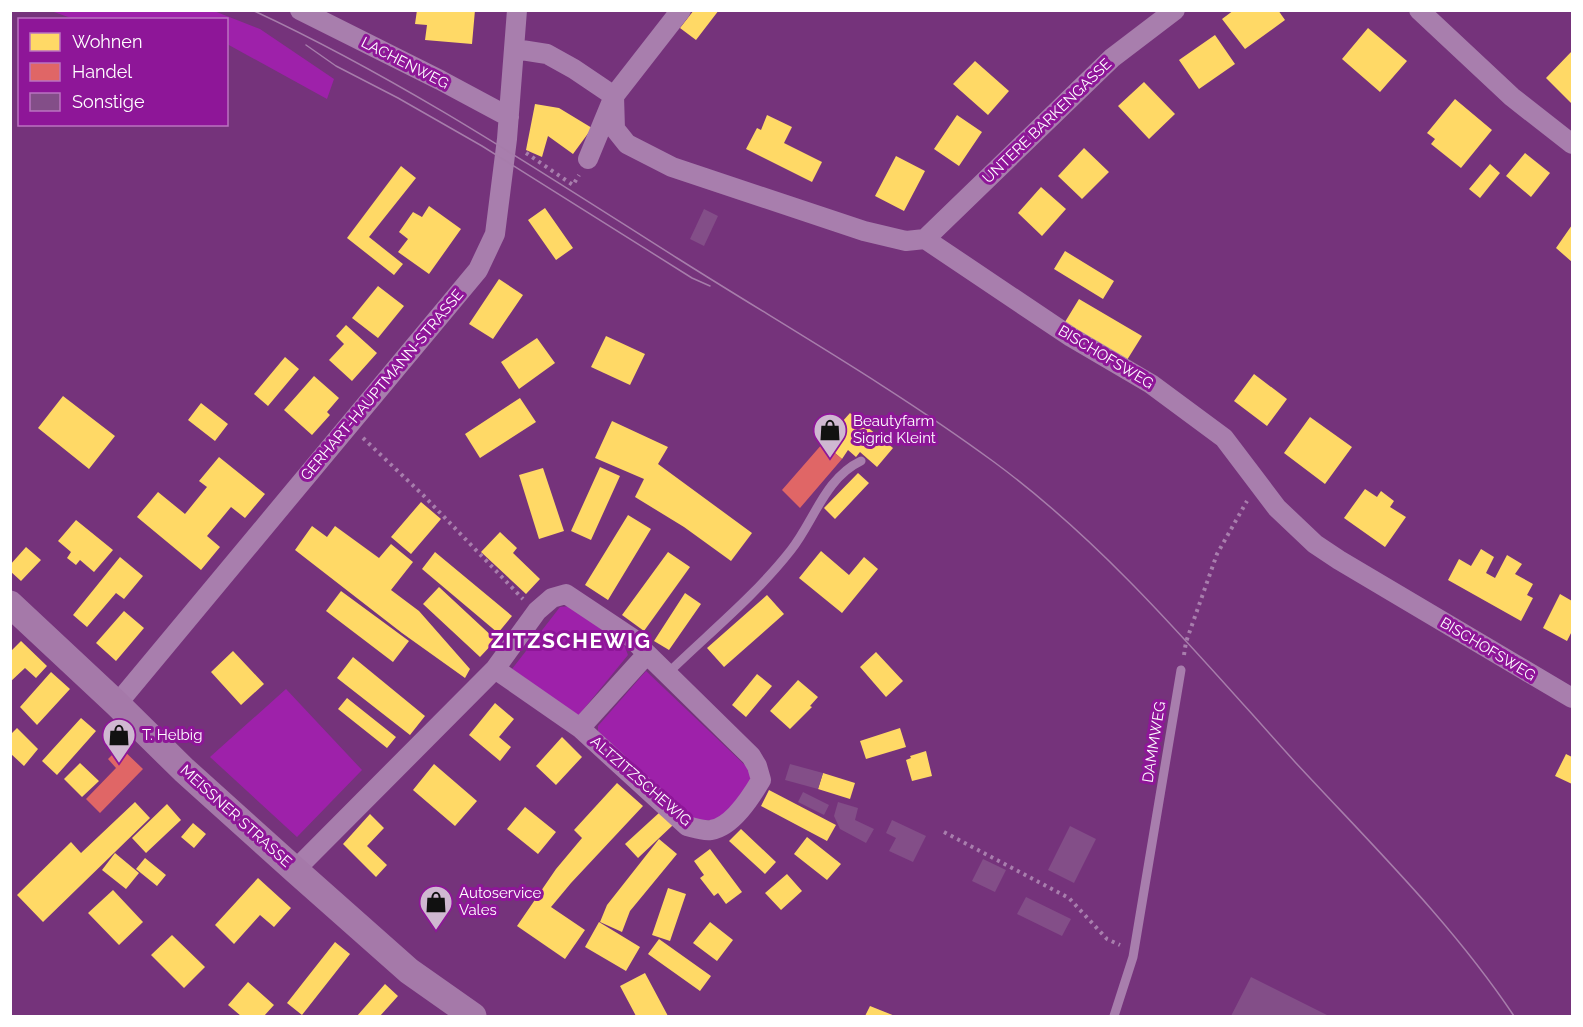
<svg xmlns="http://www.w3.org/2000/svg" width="1583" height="1027" font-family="Raleway,sans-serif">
<rect width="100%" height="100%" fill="#75337b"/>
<path fill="#9e21aa" d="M51,11H214L260,29L334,79L327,99L227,44L226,20L74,19Z
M571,606L622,639L628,655L578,716L512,669L560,607Z
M646,671L750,770L752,785L733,808L714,820H693L598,735V726Z
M286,689L362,770L297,837L210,757Z"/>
<path fill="#ffd966" d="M417,10H475L472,44L425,40L427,25L415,24Z
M694,10H719L696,40L680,28Z
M1234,10H1278L1285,20L1245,49L1222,19Z
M1368,28L1407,61L1380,92L1342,59Z
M1215,35L1235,64L1199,89L1179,60Z
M1572,51V104L1546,78Z
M975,61L1009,91L988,115L953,84Z
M1144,82L1175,114L1149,139L1118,106Z
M1455,99L1492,130L1461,168L1431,144L1435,139L1427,133Z
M535,104L559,108L592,128L573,154L548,136L542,157L526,150Z
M767,115L792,127L784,143L822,162L812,182L746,149L757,128L761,130Z
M957,115L982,132L959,166L934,149Z
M1084,148L1109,172L1082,199L1058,176Z
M1525,153L1550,173L1531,197L1506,176Z
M896,156L925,171L904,211L875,196Z
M1490,164L1500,173L1480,198L1469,189Z
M401,166L416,178L369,237L403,264L394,275L347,238Z
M1041,187L1066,209L1042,236L1018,213Z
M429,206L461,229L429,274L398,252L408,239L399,232L413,212L422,217Z
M545,208L573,248L556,260L528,220Z
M1572,225V262L1556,248Z
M1065,251L1114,281L1103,299L1054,269Z
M499,279L523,295L493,339L469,324Z
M378,286L404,306L378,338L352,318Z
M1079,299L1142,336L1127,360L1065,322Z
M346,325L377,353L352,381L329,360L344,344L336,336Z
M606,336L645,354L630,385L591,367Z
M537,338L555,363L519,389L501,362Z
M285,357L299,369L268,406L254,394Z
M1254,374L1287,399L1267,426L1234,401Z
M314,376L339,398L327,412L330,415L312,435L284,410Z
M63,396L115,436L89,469L38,428Z
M520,398L536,422L480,458L465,434Z
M201,403L228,424L215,441L188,420Z
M850,413L893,448L877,467L860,452L856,457L848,450L842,459L823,443Z
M1310,417L1352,447L1325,484L1284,453Z
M612,421L668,447L658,464L752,533L731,561L684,527L635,497L644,479L595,458Z
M219,457L265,494L245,518L231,507L207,536L220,547L201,570L137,517L158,492L185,514L207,487L199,481Z
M600,467L620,476L591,540L571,531Z
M543,468L564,531L539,539L519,475Z
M858,473L869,483L835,519L824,508Z
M1365,489L1377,497L1381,491L1394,501L1390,507L1406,517L1385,547L1344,518Z
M421,502L441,519L411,554L391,537Z
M628,515L651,529L608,600L585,585Z
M76,520L113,550L94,572L80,560L76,565L67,558L71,552L58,541Z
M312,526L327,537L335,526L379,558L391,544L413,562L391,590L419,611L470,669L465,678L402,633L295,550Z
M500,532L517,548L513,553L540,579L526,594L481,552Z
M26,547L41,560L21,581L10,571V565Z
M1481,549L1494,557L1486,573L1495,578L1507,555L1522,564L1515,574L1533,584L1527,595L1533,598L1521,621L1448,580L1459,559L1471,566Z
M821,551L849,575L864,557L878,569L842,613L799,578Z
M435,552L512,616L498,633L422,569Z
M668,552L690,567L644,631L622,615Z
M120,557L143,576L124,599L116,593L87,627L73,615Z
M439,587L496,640L480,657L423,604Z
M341,591L409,641L393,662L326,611Z
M685,593L701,604L669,650L654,641Z
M1560,594L1572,601V631L1567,641L1543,628Z
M767,595L784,614L724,667L707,648Z
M124,611L144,628L116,661L96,643Z
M21,641L47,666L36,678L25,668L10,682V652Z
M233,651L264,684L241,705L211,672Z
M876,652L903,681L886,697L860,667Z
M353,657L425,716L410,735L337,678Z
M51,672L70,689L37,725L20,707Z
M757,674L772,686L746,717L732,705Z
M798,680L818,697L810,706L812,707L790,729L770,711Z
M347,698L396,737L387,748L338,709Z
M495,703L514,719L499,737L511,747L500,761L469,735Z
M81,718L96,731L57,775L42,761Z
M17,728L38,749L24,766L10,753V735Z
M900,728L906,747L866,759L860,741Z
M562,737L582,757L556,785L536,766Z
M926,751L932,776L912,781L906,760L911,758L910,756Z
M1566,754L1572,757V784L1555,776Z
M80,763L99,781L82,797L64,779Z
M434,764L477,801L455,826L413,790Z
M823,773L855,783L850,799L818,789Z
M617,783L643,806L571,883L551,907L585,930L565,959L517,926L556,869L582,838L574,830Z
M769,790L836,825L827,841L761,806Z
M135,802L150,818L43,922L17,895L71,842L81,853Z
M167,804L181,820L146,853L132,838Z
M525,807L556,832L538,854L507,829Z
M660,812L673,825L638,858L625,844Z
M370,814L384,828L367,846L387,865L376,877L343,844Z
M193,823L206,834L194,848L181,837Z
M741,829L776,862L765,874L729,841Z
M807,837L841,864L827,880L794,854Z
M659,839L677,854L630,911L622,932L600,922L607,905Z
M710,849L742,892L726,904L718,893L714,896L700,878L704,875L694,861Z
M115,853L139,873L126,889L102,870Z
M145,858L166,875L157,886L136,869Z
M787,874L802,891L781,910L765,893Z
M258,878L291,908L274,927L260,915L234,944L215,925Z
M668,888L686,894L670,941L652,935Z
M113,890L143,922L119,945L88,913Z
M599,922L640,947L626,971L585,947Z
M710,922L733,940L717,961L693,943Z
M172,935L205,967L184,988L151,955Z
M659,939L711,976L700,991L648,954Z
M335,942L350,954L302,1015L287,1003Z
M645,973L668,1016H636L620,986Z
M248,982L274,1005L264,1016H241L228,1005Z
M385,984L398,996L380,1016H357Z
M870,1006L895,1016H865Z"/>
<path fill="#e06666" d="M823,443L842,459L800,508L782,490Z
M120,747L143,769L100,813L86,799L116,768L108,759Z"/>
<path fill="#834e88" d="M704,209L718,216L704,246L690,239Z
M790,764L823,773L818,789L785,780Z
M803,792L829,805L824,815L798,802Z
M838,802L858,808L855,820L874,829L866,843L840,829L834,816Z
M892,820L926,836L913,862L889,851L896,838L886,833Z
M1070,826L1096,839L1074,883L1048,870Z
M983,859L1006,870L995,892L972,881Z
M1026,897L1071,919L1062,936L1017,914Z
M1251,977L1329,1016H1231Z"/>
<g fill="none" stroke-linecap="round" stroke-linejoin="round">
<path stroke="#a87ead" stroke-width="4" stroke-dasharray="3 4.5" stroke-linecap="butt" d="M526,153L573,185L579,175
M363,438L423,495L523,599
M1184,655L1186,642L1217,554L1247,501
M944,832L1069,898L1107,939L1120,945"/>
<path stroke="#a87ead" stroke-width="9" d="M667,674C709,633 755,596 791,550C814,521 825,478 861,461
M1114,1016L1133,957L1181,670"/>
<path stroke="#a87ead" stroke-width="20" d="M300,10L440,80L509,117
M1419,10L1512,97L1572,144
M515,49L547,54L574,69L614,96
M614,96L615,129L627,144L672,167L864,231L906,241L925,239L1071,337L1151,384L1224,438L1277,508L1315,544L1339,560L1572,698
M588,159L614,96L681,10
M925,239L1112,58L1175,10
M117,704L478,270L495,234L507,139L517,10
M580,728L647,654
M295,870L495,669L537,611L552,598L566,594L632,638L647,654L751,756L757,766L761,780C751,797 732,827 711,830C702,831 695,828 687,826L580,728L495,669"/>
<path stroke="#a579a9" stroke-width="27" d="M10,604L117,704L184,770L295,870L409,971L473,1016"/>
<path stroke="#a77dab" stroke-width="1.5" d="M252,10C401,79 538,170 677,258C783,325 892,387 994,462C1108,546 1200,657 1295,762C1371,844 1452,923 1514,1016
M306,45L336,66L398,98L482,146L692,278L710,286"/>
</g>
<defs>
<g id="shop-pin" transform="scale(1.725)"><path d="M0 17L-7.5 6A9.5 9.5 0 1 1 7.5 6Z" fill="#cfb8d1" stroke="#8e1698"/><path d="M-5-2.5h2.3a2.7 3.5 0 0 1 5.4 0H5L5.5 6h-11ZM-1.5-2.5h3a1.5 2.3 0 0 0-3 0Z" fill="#111"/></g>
</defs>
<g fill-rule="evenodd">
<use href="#shop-pin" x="830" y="430"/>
<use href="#shop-pin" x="119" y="735"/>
<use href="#shop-pin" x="436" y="902"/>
</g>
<g text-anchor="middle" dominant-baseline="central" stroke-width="6" stroke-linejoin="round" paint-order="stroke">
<g font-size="15" fill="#fff" stroke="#8e1698">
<text transform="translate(405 63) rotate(27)">LACHENWEG</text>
<text transform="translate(1047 121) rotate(-44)">UNTERE BARKENGASSE</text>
<text transform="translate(1106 357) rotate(31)">BISCHOFSWEG</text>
<text transform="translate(382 385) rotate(-50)">GERHART-HAUPTMANN-STRASSE</text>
<text transform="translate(1488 649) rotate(31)">BISCHOFSWEG</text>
<text transform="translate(1154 742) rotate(-81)">DAMMWEG</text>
<text transform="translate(641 781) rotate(41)">ALTZITZSCHEWIG</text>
<text transform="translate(236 816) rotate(42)">MEISSNER STRASSE</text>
</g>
<g font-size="15" fill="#fff" stroke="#8e1698" text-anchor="start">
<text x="853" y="421">Beautyfarm<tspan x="853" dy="17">Sigrid Kleint</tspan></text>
<text x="142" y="735">T. Helbig</text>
<text x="459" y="893">Autoservice<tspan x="459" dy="17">Vales</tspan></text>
</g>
<g font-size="21" font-weight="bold" letter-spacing="1.5" fill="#fff" stroke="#8e1698">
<text x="571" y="640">ZITZSCHEWIG</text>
</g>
</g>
<rect width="1583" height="1027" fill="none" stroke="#ffffff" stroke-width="24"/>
<rect x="18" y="18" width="210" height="108" fill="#8e1698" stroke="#bb73c1" stroke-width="1.5"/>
<rect x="30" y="33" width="30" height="18" fill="#ffd966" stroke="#bb73c1" stroke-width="1.5"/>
<text x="72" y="48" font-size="18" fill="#ffffff">Wohnen</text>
<rect x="30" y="63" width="30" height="18" fill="#e06666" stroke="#bb73c1" stroke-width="1.5"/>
<text x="72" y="78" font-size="18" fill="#ffffff">Handel</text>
<rect x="30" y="93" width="30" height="18" fill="#834e88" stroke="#bb73c1" stroke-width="1.5"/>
<text x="72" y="108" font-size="18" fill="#ffffff">Sonstige</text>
</svg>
